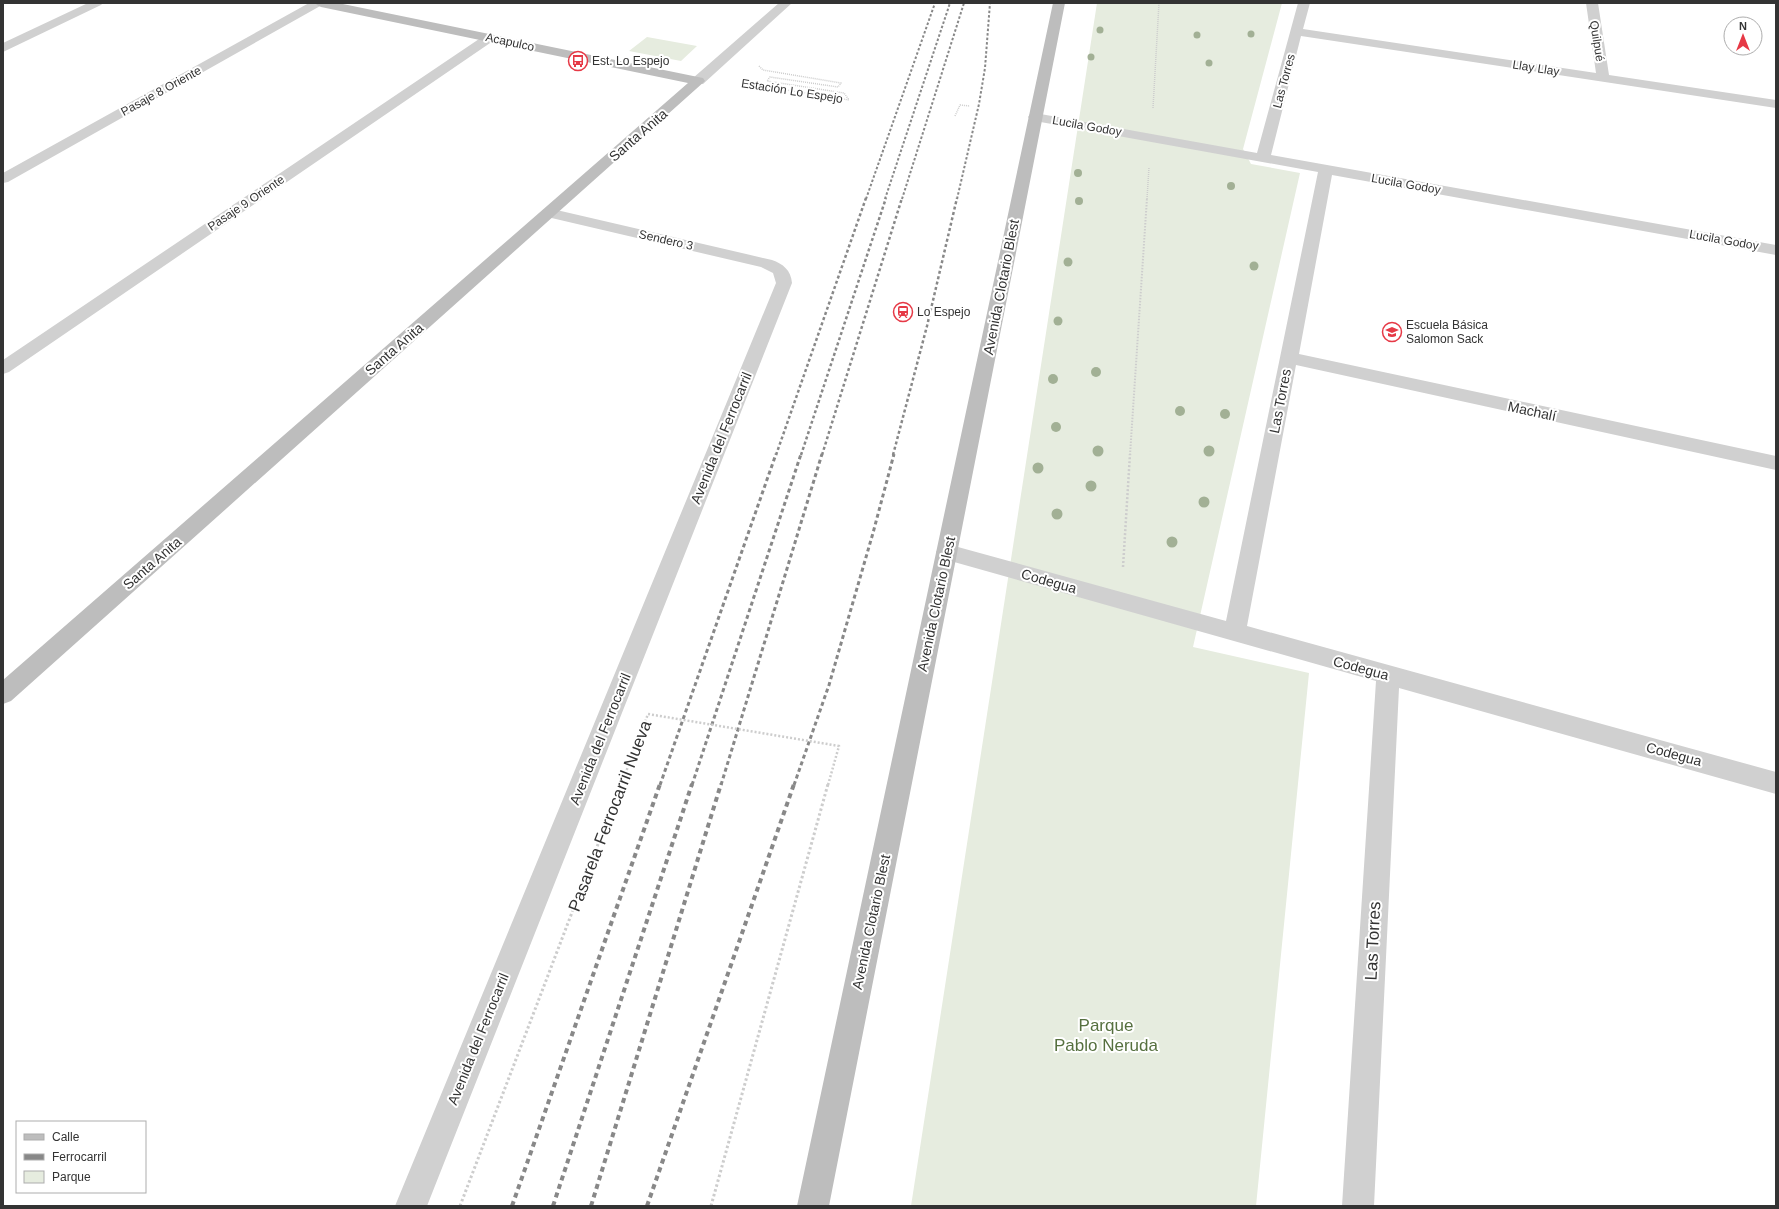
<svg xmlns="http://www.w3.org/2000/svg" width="1779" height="1209" font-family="Helvetica,sans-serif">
<rect width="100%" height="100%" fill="#fff"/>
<path fill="#e6ecdf" d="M1097,3H1282L1243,149L1251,164L1300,173L1193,647L1309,673L1256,1206H911Z
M647,37L697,46L681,61L629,51Z"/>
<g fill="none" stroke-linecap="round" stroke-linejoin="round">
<path stroke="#cdcdcd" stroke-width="1.5" stroke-dasharray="1 1" stroke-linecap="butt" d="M759,66L763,70L841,83L838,87L770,77L767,81L844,93L849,100
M743,83L849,100
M1153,108L1159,3
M955,116L960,105L970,106
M1147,199L1149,167"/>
<path stroke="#cdcdcd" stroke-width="2" stroke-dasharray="1.5 1.5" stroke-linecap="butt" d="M1130,455L1147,198"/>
<path stroke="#cdcdcd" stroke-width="2.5" stroke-dasharray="2 2" stroke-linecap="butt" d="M1123,567L1130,454"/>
<path fill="#d0d0d0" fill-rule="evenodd" d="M88,3H103L101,5L3,52V43Z
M309,3H324L322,5L8,182L3,183V173Z
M779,3H792L703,84H693L691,81L693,78Z
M1298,3H1310L1303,29L1596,73L1586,3H1598L1609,75L1776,100V108L1301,36L1271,155L1776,245V255L1332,175L1299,354L1776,456V470L1296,365L1247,626L1776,772V794L1399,688L1374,1206H1342L1376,681L947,560L940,558L936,552L940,546L947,544L1226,621L1318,172L1035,121L1030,120L1028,117L1030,114L1035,113L1257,153Z
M489,34L493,35L495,38L493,41L9,372L3,374V360L485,35Z
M548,208L772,260C783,264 791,270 792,283L427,1206H395L776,283L773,273L761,267L543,216L540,213L543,210Z"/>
<path fill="#bdbdbd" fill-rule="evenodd" d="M315,3H338L698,77L703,78L705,81L11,701L3,704V680L688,83L321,7L317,5Z
M1053,3H1065L829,1206H797Z"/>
<path stroke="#888" stroke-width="2" stroke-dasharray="2.5 2" stroke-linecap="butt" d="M866,199L935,3
M885,199L950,3
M902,199L964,3
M957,199L979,104L985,68L990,3"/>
<path stroke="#888" stroke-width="2.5" stroke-dasharray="3 2.5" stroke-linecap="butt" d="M776,455L866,198
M801,455L886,198
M822,455L902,198
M893,455L927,326L957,198"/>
<path stroke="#888" stroke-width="3" stroke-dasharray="4 3" stroke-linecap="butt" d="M660,785L776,454
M692,785L801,454
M721,785L822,454
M794,785L829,685L873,533L894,454"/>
<path stroke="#888" stroke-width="4" stroke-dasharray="5 4" stroke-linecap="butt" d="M512,1206L660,784
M553,1206L692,784
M591,1206L721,784
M647,1206L794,784"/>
<path stroke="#cdcdcd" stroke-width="2.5" stroke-dasharray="2 2" stroke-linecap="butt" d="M621,785L648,714L839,746L828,785"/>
<path stroke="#cdcdcd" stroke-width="3" stroke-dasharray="2.5 2.5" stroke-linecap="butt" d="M460,1206L621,784
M711,1206L828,784"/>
</g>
<g fill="#a2b095">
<circle cx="1100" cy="30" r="3.5"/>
<circle cx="1251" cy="34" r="3.5"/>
<circle cx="1197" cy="35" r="3.5"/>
<circle cx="1091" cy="57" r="3.5"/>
<circle cx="1209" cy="63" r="3.5"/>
<circle cx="1078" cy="173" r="4"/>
<circle cx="1231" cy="186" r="4"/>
<circle cx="1079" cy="201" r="4"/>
<circle cx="1068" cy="262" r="4.5"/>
<circle cx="1254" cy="266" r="4.5"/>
<circle cx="1058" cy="321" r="4.5"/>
<circle cx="1096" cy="372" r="5"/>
<circle cx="1053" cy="379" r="5"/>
<circle cx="1180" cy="411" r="5"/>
<circle cx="1225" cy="414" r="5"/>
<circle cx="1056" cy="427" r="5"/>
<circle cx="1098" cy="451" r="5.5"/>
<circle cx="1209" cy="451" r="5.5"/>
<circle cx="1038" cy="468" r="5.5"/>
<circle cx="1091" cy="486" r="5.5"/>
<circle cx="1204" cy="502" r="5.5"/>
<circle cx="1057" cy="514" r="5.5"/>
<circle cx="1172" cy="542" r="5.5"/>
</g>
<defs>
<g id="bus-ring" transform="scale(1)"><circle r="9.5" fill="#fff" stroke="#e63946" stroke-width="1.5"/><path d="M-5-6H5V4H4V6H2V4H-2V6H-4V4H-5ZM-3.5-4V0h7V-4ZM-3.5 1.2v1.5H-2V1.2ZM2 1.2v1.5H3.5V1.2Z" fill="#e63946"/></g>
<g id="station-ring" transform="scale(1)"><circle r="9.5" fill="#fff" stroke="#e63946" stroke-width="1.5"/><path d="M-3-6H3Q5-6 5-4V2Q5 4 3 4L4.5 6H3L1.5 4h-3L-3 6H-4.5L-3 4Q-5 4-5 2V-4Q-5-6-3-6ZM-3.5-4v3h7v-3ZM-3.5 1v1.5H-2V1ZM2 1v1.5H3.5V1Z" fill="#e63946"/></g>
<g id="school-ring" transform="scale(1)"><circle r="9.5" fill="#fff" stroke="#e63946" stroke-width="1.5"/><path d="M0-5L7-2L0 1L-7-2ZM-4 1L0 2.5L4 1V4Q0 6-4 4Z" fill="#e63946"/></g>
</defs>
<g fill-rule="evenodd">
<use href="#bus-ring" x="578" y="61"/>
<use href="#station-ring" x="903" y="312"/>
<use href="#school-ring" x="1392" y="332"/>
</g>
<g text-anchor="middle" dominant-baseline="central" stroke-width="4" stroke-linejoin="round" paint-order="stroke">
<g font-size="12" fill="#333" stroke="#fff">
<text transform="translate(1597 41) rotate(81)">Quilpué</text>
<text transform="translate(510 42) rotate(12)">Acapulco</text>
<text transform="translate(1536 68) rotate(9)">Llay Llay</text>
<text transform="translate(1284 81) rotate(-75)">Las Torres</text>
<text transform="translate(161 91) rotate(-29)">Pasaje 8 Oriente</text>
<text transform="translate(792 91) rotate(9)">Estación Lo Espejo</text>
<text transform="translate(1087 126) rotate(10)">Lucila Godoy</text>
<text transform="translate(1406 184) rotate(10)">Lucila Godoy</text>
<text transform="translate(246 203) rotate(-34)">Pasaje 9 Oriente</text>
<text transform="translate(666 240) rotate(13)">Sendero 3</text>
<text transform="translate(1724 240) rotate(10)">Lucila Godoy</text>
</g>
<g font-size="12" fill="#333" stroke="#fff" text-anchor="start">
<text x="592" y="61">Est. Lo Espejo</text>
<text x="917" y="312">Lo Espejo</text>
<text x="1406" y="325">Escuela Básica<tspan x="1406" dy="14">Salomon Sack</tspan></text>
</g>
<g font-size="14" fill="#333" stroke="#fff">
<text transform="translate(638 135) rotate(-41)">Santa Anita</text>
<text transform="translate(1001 287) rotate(-79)">Avenida Clotario Blest</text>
<text transform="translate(394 349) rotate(-41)">Santa Anita</text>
<text transform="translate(1280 401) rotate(-79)">Las Torres</text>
<text transform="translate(1532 411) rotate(12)">Machalí</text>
<text transform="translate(721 438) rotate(-68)">Avenida del Ferrocarril</text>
<text transform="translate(152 563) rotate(-41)">Santa Anita</text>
<text transform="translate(1049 581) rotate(16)">Codegua</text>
<text transform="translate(936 604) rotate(-78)">Avenida Clotario Blest</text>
<text transform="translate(1361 668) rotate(15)">Codegua</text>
<text transform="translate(600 739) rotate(-68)">Avenida del Ferrocarril</text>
<text transform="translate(1674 754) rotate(15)">Codegua</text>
<text transform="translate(871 922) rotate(-78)">Avenida Clotario Blest</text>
<text transform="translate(478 1039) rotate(-68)">Avenida del Ferrocarril</text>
</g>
<g font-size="17" fill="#333" stroke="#fff">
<text transform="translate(610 816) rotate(-69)">Pasarela Ferrocarril Nueva</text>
<text transform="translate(1373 941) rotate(-87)">Las Torres</text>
</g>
<g font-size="17" fill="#56703f" stroke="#fff">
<text x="1106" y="1025">Parque<tspan x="1106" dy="20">Pablo Neruda</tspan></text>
</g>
</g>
<rect width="1779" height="1209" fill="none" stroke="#333333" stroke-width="8"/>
<rect x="16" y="1121" width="130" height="72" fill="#ffffff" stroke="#adadad"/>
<rect x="24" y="1134" width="20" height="6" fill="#bdbdbd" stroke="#adadad"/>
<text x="52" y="1141" font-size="12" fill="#333333">Calle</text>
<rect x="24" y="1154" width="20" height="6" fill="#888888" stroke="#adadad"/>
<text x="52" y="1161" font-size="12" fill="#333333">Ferrocarril</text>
<rect x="24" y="1171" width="20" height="12" fill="#e6ecdf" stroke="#adadad"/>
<text x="52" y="1181" font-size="12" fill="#333333">Parque</text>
<g transform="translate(1743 36)"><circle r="19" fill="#ffffff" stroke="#adadad"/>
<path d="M0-3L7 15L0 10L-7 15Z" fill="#e63946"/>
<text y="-6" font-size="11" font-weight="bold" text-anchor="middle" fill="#333333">N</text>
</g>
</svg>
